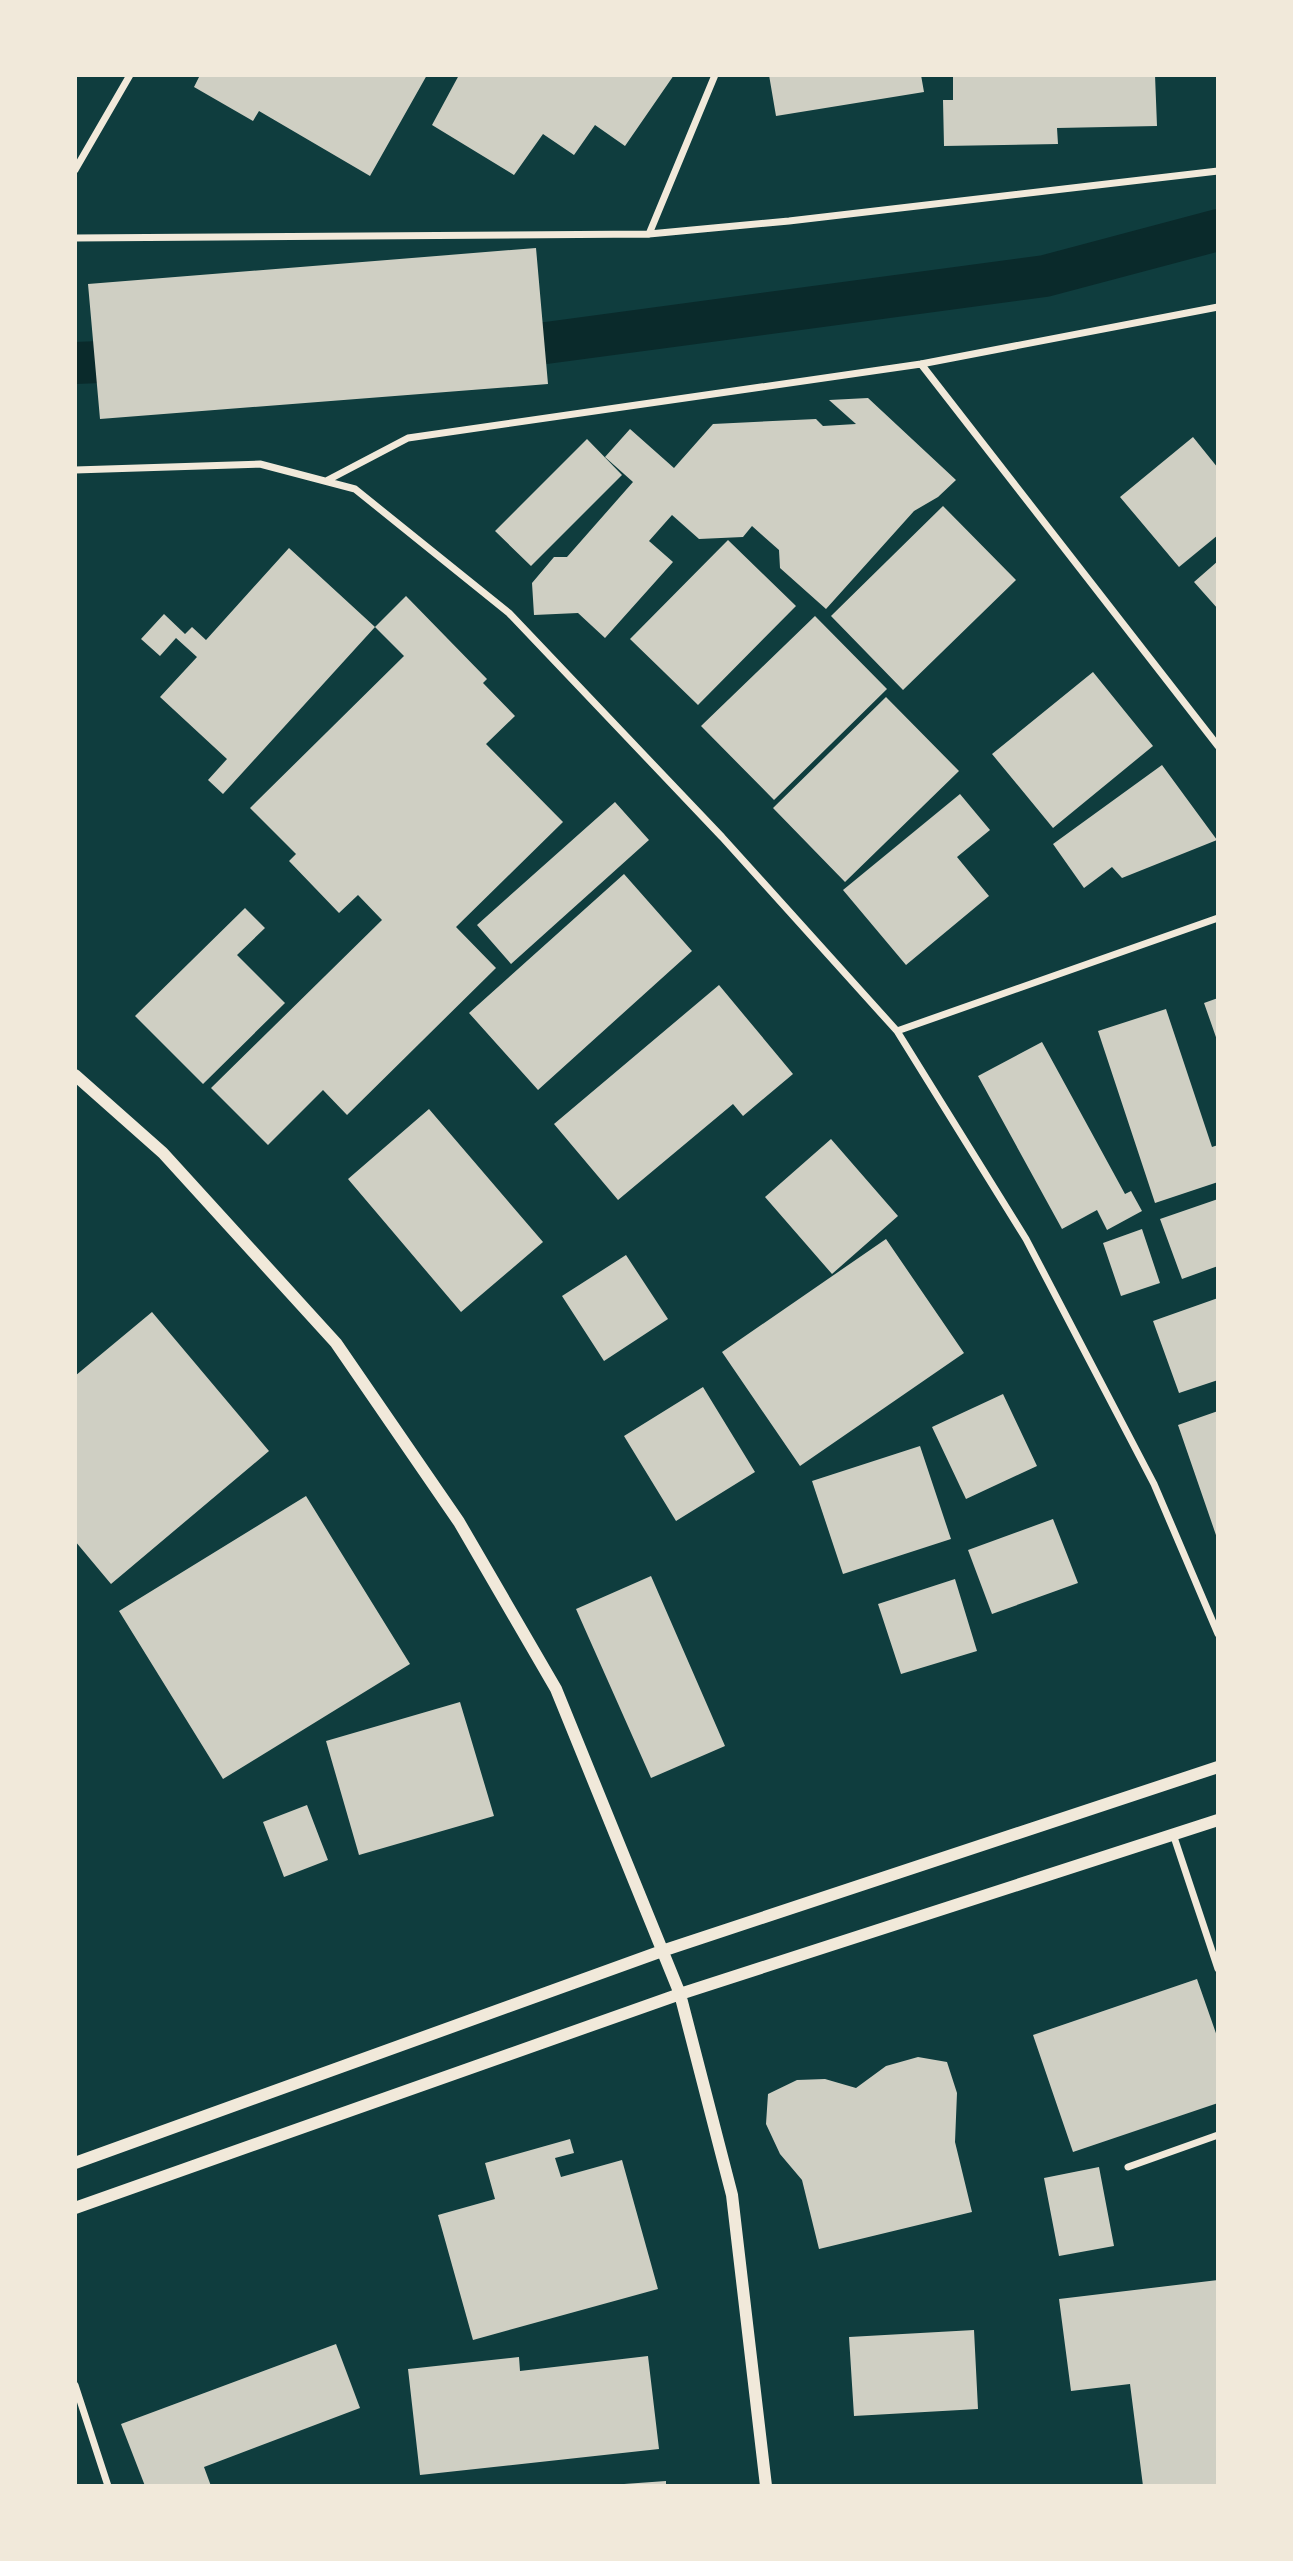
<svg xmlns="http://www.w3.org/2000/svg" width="1293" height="2561" font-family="Overpass,sans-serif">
<rect width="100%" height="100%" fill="#0f3d3e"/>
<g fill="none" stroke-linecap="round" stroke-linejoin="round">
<path stroke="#0a2a2b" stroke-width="42" d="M489,346L546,343L1045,276L1218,230
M75,363L151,360"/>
</g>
<path fill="#cfcfc3" d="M200,75H427L370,176L259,111L253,121L194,87Z
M459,75H674L625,146L595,125L574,155L543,134L514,175L432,125Z
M769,75H921L924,92L776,116Z
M953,75H1155L1157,126L1057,128L1058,144L944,146L943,100H953Z
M536,248L548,384L100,419L88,284Z
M868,398L956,480L938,497L914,511L826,609L780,568L779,550L752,526L743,537L699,539L672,515L649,541L673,562L605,638L578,613L534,615L532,583L554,557H567L633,482L605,457L630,429L674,468L713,424L816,419L823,426L856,424L829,400Z
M1193,437L1218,468V535L1179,567L1120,497Z
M587,439L622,475L531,566L495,531Z
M943,506L1016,580L903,690L831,616Z
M728,540L796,606L698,705L630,639Z
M289,548L375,627L223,794L208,780L227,759L160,697L197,657L176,638L160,656L141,639L164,614L185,634L192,627L206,640Z
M1218,561V609L1194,582Z
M406,596L487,679L483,683L515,716L486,744L563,822L456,927L496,968L347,1115L323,1090L268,1145L211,1088L382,920L358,895L339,913L289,861L296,854L250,808L404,656L375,627Z
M815,616L887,689L774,800L701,726Z
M1093,672L1153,746L1053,828L992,754Z
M886,697L959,771L845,882L773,808Z
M1162,765L1217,840L1122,878L1112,867L1084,888L1053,844Z
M960,794L990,830L957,857L989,896L906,965L843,890Z
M615,802L649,840L511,964L477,925Z
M624,874L692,951L538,1090L469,1013Z
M245,908L265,928L237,955L285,1003L203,1084L135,1016Z
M719,985L793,1074L743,1116L733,1104L618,1200L554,1124Z
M1218,998V1040H1217L1204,1003Z
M1166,1009L1212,1147L1218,1145V1182L1155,1203L1098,1031Z
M1042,1042L1125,1194L1131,1191L1142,1211L1107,1230L1097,1210L1062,1229L978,1076Z
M429,1109L543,1242L461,1312L348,1179Z
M831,1139L898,1216L832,1274L765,1197Z
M1218,1199V1266L1182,1279L1160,1219Z
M1142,1229L1160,1283L1121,1296L1103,1243Z
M886,1239L964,1353L800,1466L722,1352Z
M626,1255L668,1319L604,1361L562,1296Z
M1218,1298V1380L1179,1393L1153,1321Z
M152,1312L269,1451L111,1584L75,1541V1376Z
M703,1387L755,1472L676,1521L624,1436Z
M1003,1394L1037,1466L966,1499L932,1427Z
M1218,1411V1537L1217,1538L1178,1425Z
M920,1446L951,1539L843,1574L812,1481Z
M306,1496L410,1664L223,1779L119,1611Z
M1053,1519L1078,1583L992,1614L968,1550Z
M651,1576L725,1746L651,1778L576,1609Z
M955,1579L977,1651L901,1674L878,1604Z
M460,1702L494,1816L359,1855L326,1741Z
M307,1805L328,1860L284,1877L263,1822Z
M1197,1979L1218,2039V2103L1073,2152L1033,2035Z
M918,2057L947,2062L957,2093L955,2142L972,2212L819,2249L802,2180L780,2154L766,2124L768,2094L797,2080L825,2079L856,2088L886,2066Z
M570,2139L574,2153L555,2158L561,2177L622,2160L658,2289L473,2340L438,2215L495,2199L485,2163Z
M1099,2167L1114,2246L1059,2256L1044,2178Z
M1218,2280V2486H1143L1130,2384L1071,2391L1059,2299Z
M974,2330L978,2409L854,2416L849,2337Z
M336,2344L360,2408L204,2467L211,2486H145L121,2424Z
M648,2356L659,2449L420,2475L408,2369L519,2357L520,2371Z
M666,2481V2486H624V2484Z"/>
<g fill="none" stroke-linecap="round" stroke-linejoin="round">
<path stroke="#f1e9da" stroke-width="7" d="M75,170L130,75
M649,234L715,75
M75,238L649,234L789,221L1218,171
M921,364L1218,746
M75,470L260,464L355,489L509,613L722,837L897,1031L1026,1239L1154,1484L1218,1634
M326,481L408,438L921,364L1218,307
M897,1031L1218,918
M1173,1834L1218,1969
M1128,2167L1218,2135
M75,2385L108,2486"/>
<path stroke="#f1e9da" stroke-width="12" d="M75,1075L163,1153L336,1343L459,1522L556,1689L680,1994L732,2195L766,2486
M75,2163L662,1951L1218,1767
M75,2208L680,1994L1218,1820"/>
</g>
<rect width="1293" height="2561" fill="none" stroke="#f1e9da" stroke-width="154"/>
</svg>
